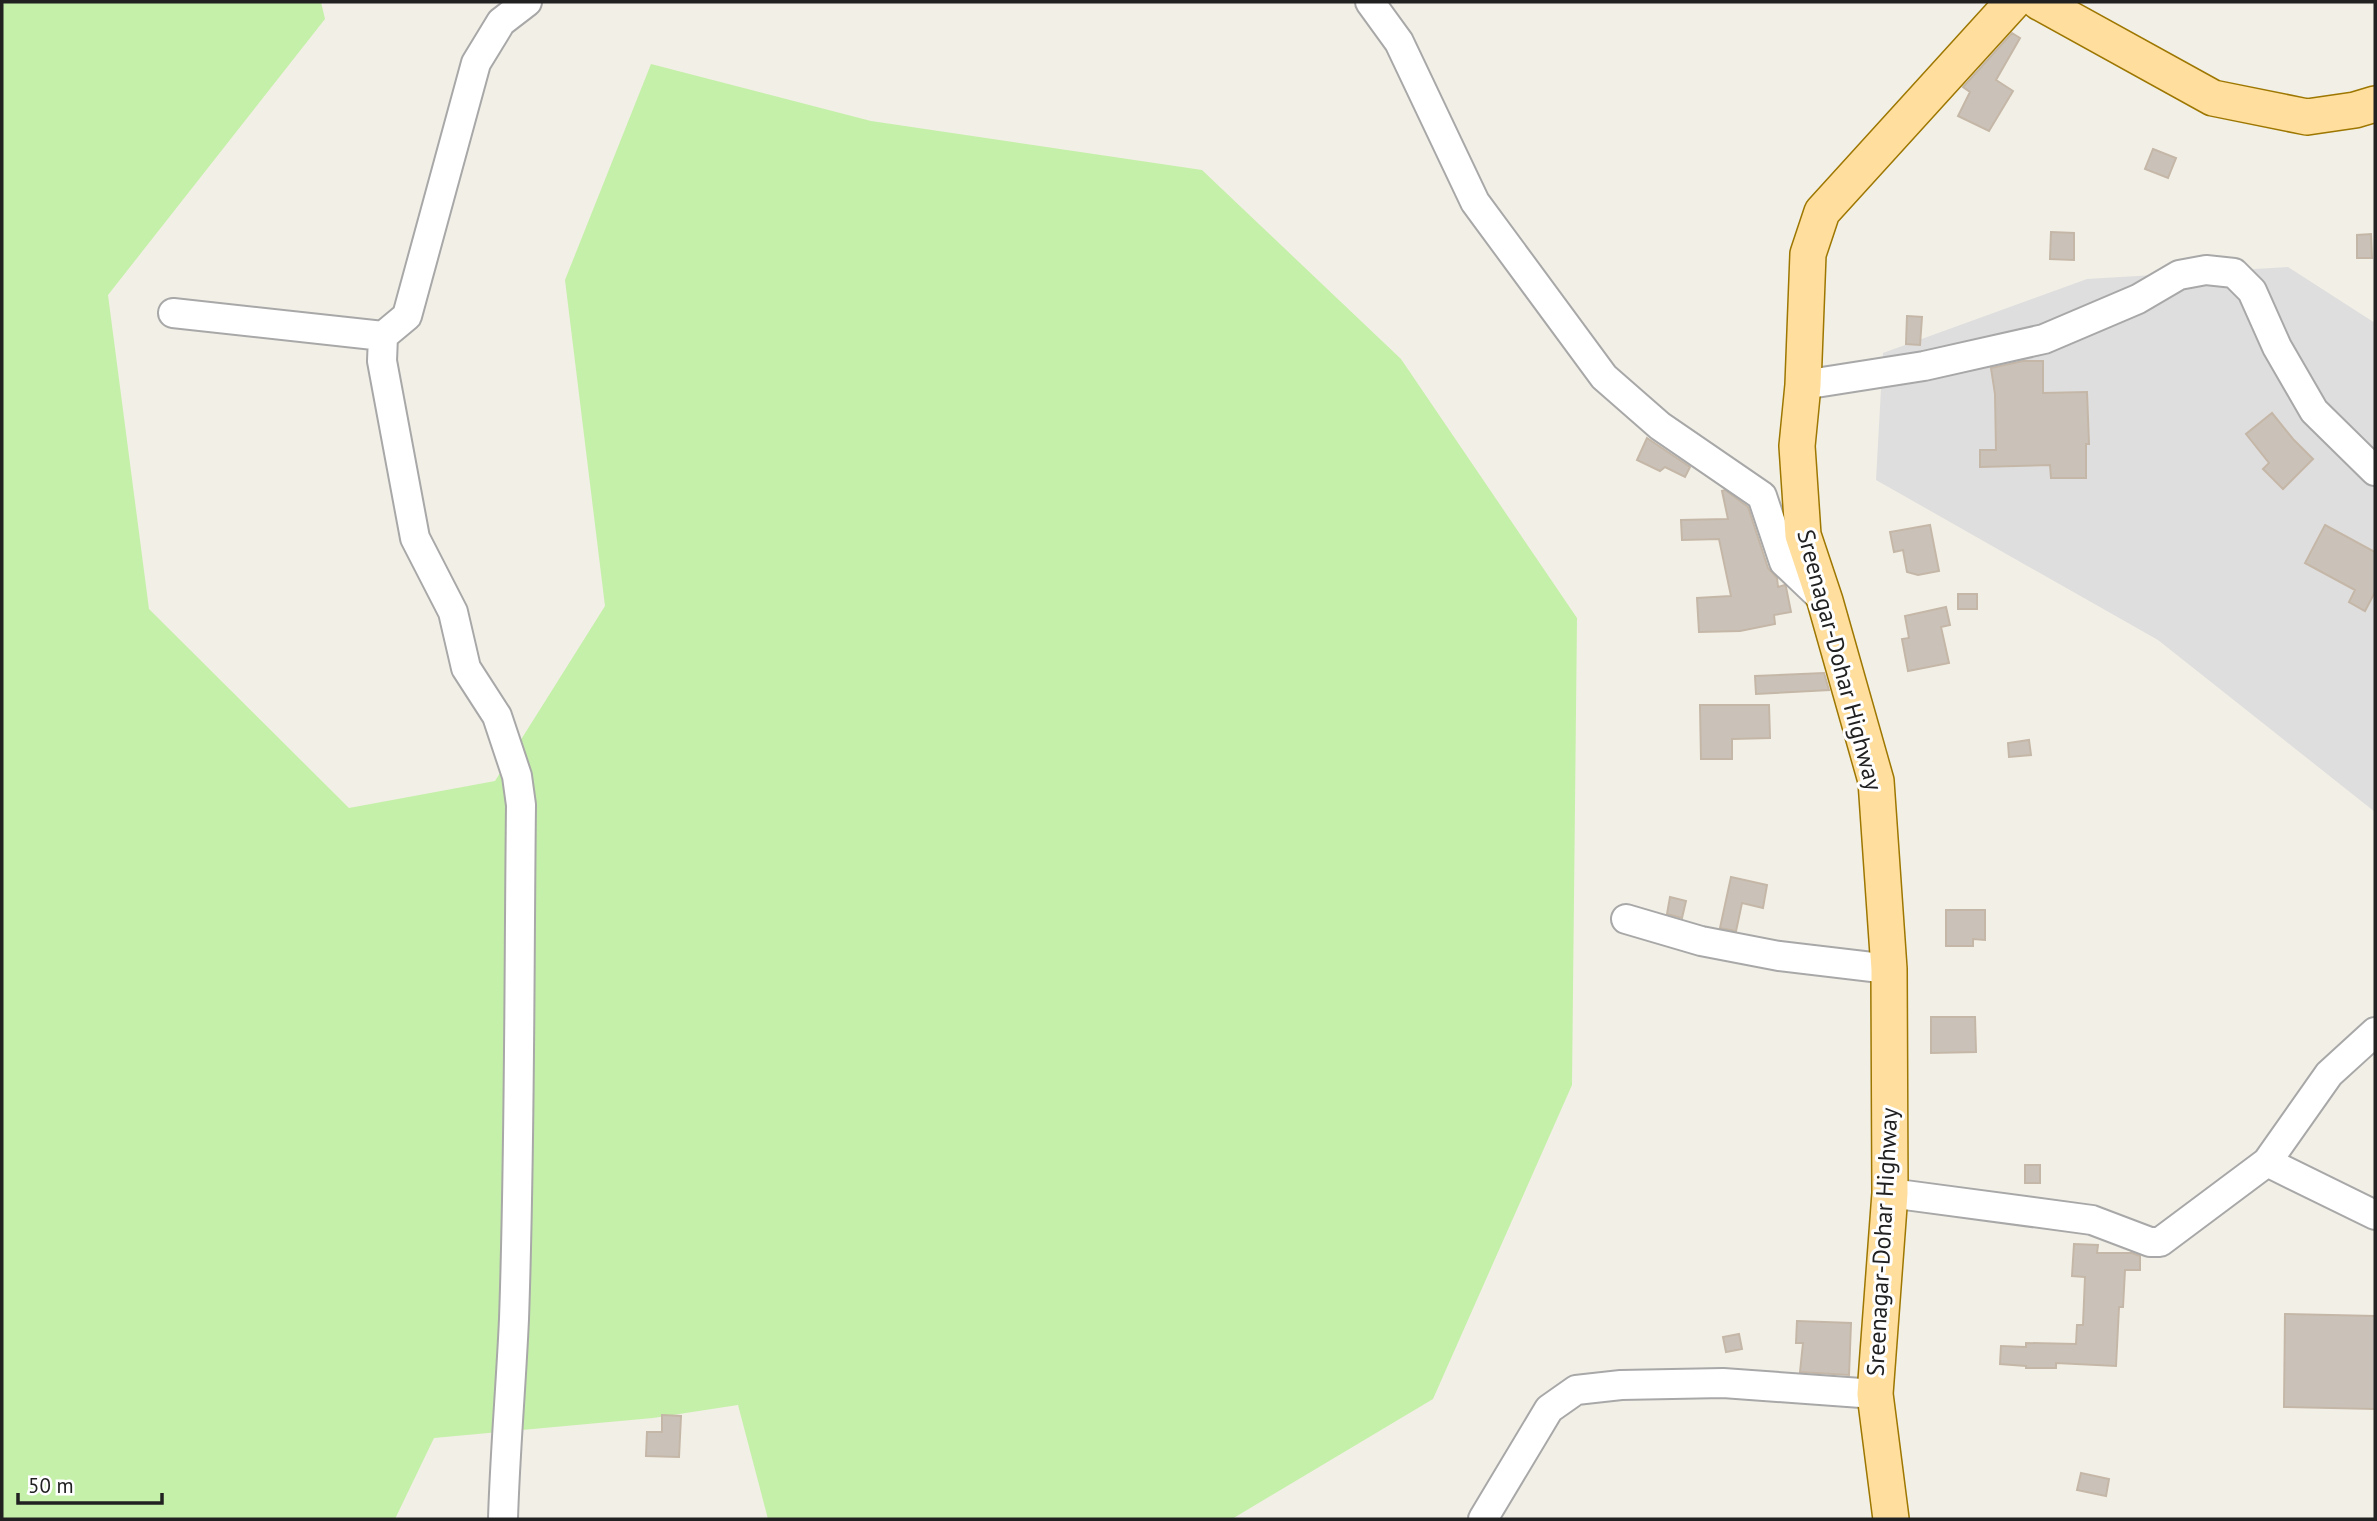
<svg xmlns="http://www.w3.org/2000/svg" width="2377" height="1521" font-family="'PT Sans',sans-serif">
<rect width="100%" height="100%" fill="#f2efe6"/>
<path fill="#dfdede" d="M2288,267L2375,323V812L2158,640L1876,480L1883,353L2087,279Z"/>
<path fill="#c5f0a9" d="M2,2H321L325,19L108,295L149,609L349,808L495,781L605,606L565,280L651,64L871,121L1202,170L1401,359L1577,618L1572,1085L1433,1399L1232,1519H768L738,1405L653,1418L434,1438L395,1519H2Z"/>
<path fill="#cac2b9" stroke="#c5b7a7" stroke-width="2" d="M2012,33L2020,38L1996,80L2013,91L1989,131L1958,116L1970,92L1963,87Z
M2153,149L2176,158L2168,178L2145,169Z
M2051,232L2074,233V260L2050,259Z
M2371,234L2372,258H2357V235Z
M1907,316L1922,317L1920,345L1906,344Z
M2023,361H2043V393L2087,392L2089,444H2086V478H2051L2050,465L1980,467V450H1996L1995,394L1991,368Z
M2272,413L2293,439L2313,459L2283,489L2263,469L2269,463L2246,434Z
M1647,438L1690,467L1685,477L1665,467L1660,471L1637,460Z
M1725,490L1748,507L1768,568L1777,578L1778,587L1785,585L1786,587L1791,612L1774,615L1775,624L1740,631L1699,632L1697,598L1731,596L1719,539L1682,540L1681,520L1728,519L1722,491Z
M1930,525L1939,571L1918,575L1907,572L1903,550L1894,552L1890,532Z
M2325,525L2375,552V592L2365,611L2349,602L2355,590L2305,563Z
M1958,594H1977V609H1958Z
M1946,607L1950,625L1941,627L1949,663L1908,671L1902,639L1909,638L1905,616Z
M1824,673L1829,690L1756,694L1755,676Z
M1700,705H1769L1770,738L1732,739V759H1701Z
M2029,740L2031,755L2009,757L2008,743Z
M1731,877L1767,885L1763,908L1742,903L1736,931L1720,928Z
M1670,897L1686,901L1682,918L1667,914Z
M1946,910H1985V940L1973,939V946H1946Z
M1931,1017H1975L1976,1052L1931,1053Z
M2025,1165H2040V1183H2025Z
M2074,1244L2098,1245L2097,1253H2132L2140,1256V1270H2125L2123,1307H2119L2116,1366L2056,1363V1368H2026V1366L2000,1364L2001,1346L2026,1347V1343L2076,1344L2077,1325H2083L2085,1277L2072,1276Z
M2285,1314L2375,1316V1409L2284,1407Z
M1797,1321L1851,1323L1849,1375L1800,1372L1803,1343H1796Z
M1739,1334L1742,1349L1726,1352L1723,1337Z
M662,1415L681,1416L679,1457L646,1456L647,1432H662Z
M2081,1473L2109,1479L2106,1496L2077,1490Z"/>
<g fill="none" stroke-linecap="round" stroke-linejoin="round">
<g stroke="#a8a8a8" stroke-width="32">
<path id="minor" d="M1370,2L1399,42L1475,202L1604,377L1660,426L1762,496L1784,562L1824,600
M173,313L383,336
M1803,385L1924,366L2044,339L2138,299L2179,275L2206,270L2234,273L2252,291L2277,347L2314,411L2375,471
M1626,919L1701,941L1779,956L1889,969
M2267,1162L2375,1215
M1890,1193L2092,1220L2150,1242H2160L2267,1162L2329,1074L2375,1032
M503,1519C505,1452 511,1386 514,1319C520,1148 519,976 521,805L517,776L497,716L466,668L453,612L415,538L382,361L383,336L407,316L476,63L501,22L527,2
M1483,1519L1549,1409L1576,1390L1621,1385L1723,1383L1875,1394"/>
</g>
<g stroke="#9d7700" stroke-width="38">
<path id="major" d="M2039,2L2213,98L2307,117L2355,110L2375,104
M1891,1519L1875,1394L1890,1193L1889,969L1876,781L1825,601L1803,535L1797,446L1803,385L1808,254L1822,212L2013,2"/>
</g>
<use href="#minor" stroke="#fff" stroke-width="28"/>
<use href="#major" stroke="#ffde9e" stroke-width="35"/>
</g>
<g text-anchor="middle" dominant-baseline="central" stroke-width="6" stroke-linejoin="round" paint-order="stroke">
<g font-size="24" fill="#212121" stroke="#fff">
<text transform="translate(1840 660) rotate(75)">Sreenagar-Dohar Highway</text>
<text transform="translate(1882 1242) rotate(-87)">Sreenagar-Dohar Highway</text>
</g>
</g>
<rect width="2377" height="1521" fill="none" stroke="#212121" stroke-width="7"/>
<path d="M18 1493v10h144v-10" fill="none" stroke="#212121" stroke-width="3.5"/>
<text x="28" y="1493" font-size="21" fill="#212121" stroke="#ffffff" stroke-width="5" paint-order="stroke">50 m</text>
</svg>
